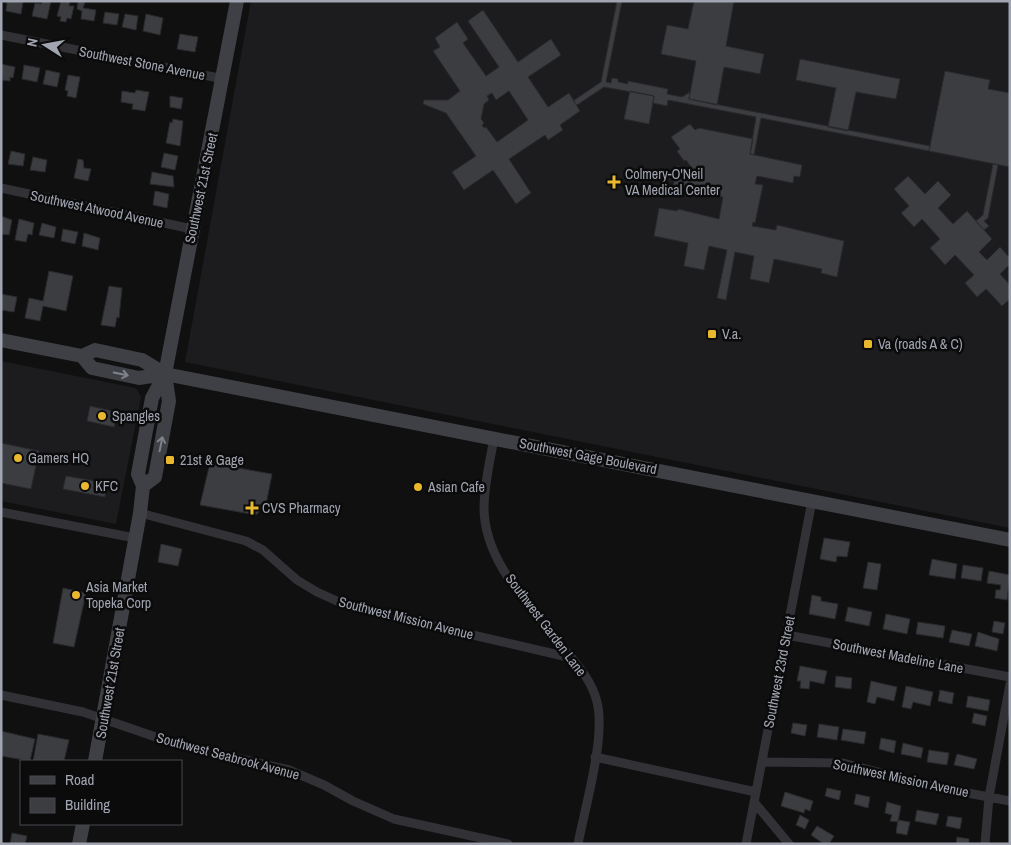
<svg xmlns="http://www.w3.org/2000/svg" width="1011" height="845" font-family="'Archivo Narrow',sans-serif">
<rect width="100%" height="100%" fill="#101011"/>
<path fill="#1c1c1e" d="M251,1H1010V528L185,362Z
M1,361L136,388L141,397L116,524L1,501Z"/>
<path fill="#3c3d41" stroke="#2a2a2d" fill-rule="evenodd" d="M7,1L23,2L21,14L6,11Z
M42,1H51L47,19L32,16L35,3L41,4Z
M61,1L70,2L69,6H74L71,19L67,18L66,22L60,21L61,17L57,16Z
M78,1L85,2L83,8L96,10L94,21L81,19L82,11L77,9Z
M617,1H622L606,82L611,83L612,78L618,79V82L628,84V81L668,89L667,94L682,97L690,92L689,99L930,146L929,151L761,118L754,155L750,154L756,117L668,100L667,106L653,103L654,96L604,87L577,105L573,101L601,82Z
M694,1H734L726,46L764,54L760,74L724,67L717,105L689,99L696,61L661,54L667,25L688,29Z
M483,10L518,62L551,39L561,55L528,77L548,107L569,93L580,111L560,125L563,130L548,140L545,135L509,159L531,193L516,204L493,170L464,190L452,172L476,156L446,113L423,104L424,100H448L460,91L433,51L440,47L435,38L457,22L468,39L463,43L486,76L499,67L468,21ZM509,91L528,120L497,142L486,127L484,128L482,125L484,123L481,119L484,104L489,100L487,96L492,93L496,100Z
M105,12L119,14L117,25L103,23Z
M125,14L138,16L136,30L122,27Z
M146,14L163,18L160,35L143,31Z
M180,34L198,37L195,52L177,49Z
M800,59L900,79L896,99L856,92L848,131L828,127L836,88L796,80Z
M1,64L15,67L13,78L10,77V81L2,80Z
M24,65L40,68L37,82L22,79Z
M46,70L60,73L57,87L43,84Z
M945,71L990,80L988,89L1010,93V167L929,151Z
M68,75L80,77L76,98L67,96L68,91L65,90Z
M136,90L149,92L145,111L132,109L133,104L121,102L122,91L135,93Z
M630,91L654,96L649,124L624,119Z
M170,96L183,98L181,109L170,107Z
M173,119L183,121L180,146L166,143L170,122L172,123Z
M690,124L695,130L699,128L753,139L750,154L802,165L800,177L794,176L793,183L757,176L755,184L763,185L755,223L753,222L752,226L776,230L777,225L844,241L837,277L821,273L822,269L774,259L769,283L750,279L754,256L735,252L726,300L717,298L727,250L709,246L704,270L684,266L688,243L654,236L659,208L677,211L678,209L719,219L723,197L673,187L677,166L690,169L691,167L686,160L684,161L677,151L680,149L671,137Z
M11,151L25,154L23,166L8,164Z
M164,153L178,156L175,170L161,167Z
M33,157L47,160L45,172L30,170Z
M78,159L83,160L84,168L91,169L88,181L74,178Z
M993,164L998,165L988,218L984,221L989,226L984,230L976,221L983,215Z
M152,172L173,176L174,187L150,184Z
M908,176L925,194L938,181L951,195L938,208L953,224L967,211L992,239L979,252L987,260L1000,247L1010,258V264L1000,274L1010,285V299L1002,306L986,289L977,297L965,283L974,275L955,255L945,265L930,248L940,239L922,219L914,227L901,213L909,206L894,189Z
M155,191L169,194L167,208L153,205Z
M1,216L12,220L9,235L1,234Z
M19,219L34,223L32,235L28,234L26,242L15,240Z
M42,223L56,227L54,238L39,235Z
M63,229L78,232L75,244L61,241Z
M84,233L100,238L98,250L82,246Z
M49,271L73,276L66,311L43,306L40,321L25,318L29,298L43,301Z
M109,286L122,288L119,318L117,317L115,327L101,325Z
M1,294L17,297L14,312L1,310Z
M90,406L117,412L114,427L87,421Z
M1,443L39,451L31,489L1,483Z
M210,463L272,474L266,505L256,515L200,505Z
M66,476L107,483L105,497L63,489Z
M824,538L850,542L847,557L837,556L836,562L820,559Z
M161,544L182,549L178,566L158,562Z
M932,559L957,564L955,579L929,575Z
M868,562L881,564L877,590L863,588Z
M963,565L983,568L981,581L961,578Z
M989,571L1010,575L1007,600L995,598L996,590H1000L1001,585L987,583Z
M63,588L86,593L74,647L53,643Z
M812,595L821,597V601L838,604L835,619L809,614Z
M848,607L872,612L869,626L845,621Z
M886,614L910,619L907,634L883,629Z
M994,621L1005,623L1003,634L992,632Z
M918,622L945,626L943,638L916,634Z
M952,630L972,634L969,646L949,642Z
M978,632L999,639L997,651L975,646Z
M800,666L827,671L824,684L810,681L809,689L800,688L801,681H797Z
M836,676L852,678L851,689L835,687Z
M871,681L897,687L894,701L877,697L875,704L867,702Z
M906,686L933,692L930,706L913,702L911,709L902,707Z
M940,690L954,693L952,704L938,701Z
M968,696L990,700L988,711L966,707Z
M974,713L987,716L985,726L972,723Z
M793,723L807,725L805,736L791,733Z
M819,724L839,727L837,740L817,737Z
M843,729L866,732L864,744L841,740Z
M1,731L35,739L30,761L1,756Z
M38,734L69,740L64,761H33Z
M881,738L896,741L894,753L879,749Z
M903,743L923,748L921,758L901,754Z
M929,750L949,753L947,765L927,762Z
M957,754L977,759L974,769L954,765Z
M827,788L841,791L839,800L825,796Z
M785,792L813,801L810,811L805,809L804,813L781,806Z
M856,794L870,797L868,808L854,804Z
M887,802L901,806L898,822L890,821L892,815L885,813Z
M917,810L939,814L936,825L915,821Z
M800,815L809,820L805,829L796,825Z
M948,816L962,818L960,829L946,826Z
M898,820L910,822L907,835L896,833Z
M817,826L834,836L829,844H824L811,835Z
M12,833L27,836L25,844H10Z
M957,837L969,839V844H956Z"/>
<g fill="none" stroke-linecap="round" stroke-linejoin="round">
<path stroke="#313136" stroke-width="9" d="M1,35L224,79
M1,188L192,229
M494,438C490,461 484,485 484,509C485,563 530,605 561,645C575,662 592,680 597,702C606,737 585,807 578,844
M1,512L135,538
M140,513L246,541L263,550L297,580L317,592L348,606L572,658
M787,635L1010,677
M1,695L83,712L176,744L289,770L324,785L353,801L394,819L508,844
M595,757L756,792
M762,762L843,763L936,787L1010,801
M754,802L789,844
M746,844L812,501
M985,844L989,797L1010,684"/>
<path stroke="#3f4045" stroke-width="14" d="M1,340L82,356L95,350L142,360L165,374
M82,356L92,368L139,378L165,374L1010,540
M143,486L155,477L169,401L165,374L237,1
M95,761L140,513L143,486L138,474L152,398L165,374
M79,844L83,824"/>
</g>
<defs><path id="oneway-shaft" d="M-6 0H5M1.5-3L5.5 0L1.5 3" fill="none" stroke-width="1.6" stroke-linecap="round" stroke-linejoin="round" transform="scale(1.25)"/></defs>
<g stroke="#7f828b">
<use href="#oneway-shaft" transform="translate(121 374) rotate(12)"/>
<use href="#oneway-shaft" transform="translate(161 444) rotate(-79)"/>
</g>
<g fill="#e9b82f" stroke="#0b0b0c" stroke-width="2">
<path d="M611.5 174.5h5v5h5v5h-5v5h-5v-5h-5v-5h5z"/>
<rect x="707" y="329" width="10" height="10" rx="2.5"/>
<rect x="863" y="339" width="10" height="10" rx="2.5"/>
<circle cx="102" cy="416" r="5"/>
<circle cx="18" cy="458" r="5"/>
<rect x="165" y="455" width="10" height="10" rx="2.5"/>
<circle cx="85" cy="486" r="5"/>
<circle cx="418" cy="487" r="5"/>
<path d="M249.5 500.5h5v5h5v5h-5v5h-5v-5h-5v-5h5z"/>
<circle cx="76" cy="595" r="5"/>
</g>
<g text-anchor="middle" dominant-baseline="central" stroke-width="5" stroke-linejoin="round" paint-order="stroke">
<g font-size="14" fill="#a1a5b1" stroke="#0b0b0c">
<text transform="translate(142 63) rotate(11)">Southwest Stone Avenue</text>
<text transform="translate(201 188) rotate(-78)">Southwest 21st Street</text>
<text transform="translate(97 209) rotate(12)">Southwest Atwood Avenue</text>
<text transform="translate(588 456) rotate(11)">Southwest Gage Boulevard</text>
<text transform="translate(406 618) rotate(14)">Southwest Mission Avenue</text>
<text transform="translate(546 625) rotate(53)">Southwest Garden Lane</text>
<text transform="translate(898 656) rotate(11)">Southwest Madeline Lane</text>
<text transform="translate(779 672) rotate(-79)">Southwest 23rd Street</text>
<text transform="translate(110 683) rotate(-80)">Southwest 21st Street</text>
<text transform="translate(228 756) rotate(15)">Southwest Seabrook Avenue</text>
<text transform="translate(901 778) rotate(12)">Southwest Mission Avenue</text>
</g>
<g font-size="14" fill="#a1a5b1" stroke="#0b0b0c" text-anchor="start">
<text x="625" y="174">Colmery-O'Neil<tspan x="625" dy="16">VA Medical Center</tspan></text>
<text x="722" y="334">V.a.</text>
<text x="878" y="344">Va (roads A &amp; C)</text>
<text x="112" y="416">Spangles</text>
<text x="28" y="458">Gamers HQ</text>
<text x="180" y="460">21st &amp; Gage</text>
<text x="95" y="486">KFC</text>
<text x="428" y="487">Asian Cafe</text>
<text x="262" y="508">CVS Pharmacy</text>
<text x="86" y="587">Asia Market<tspan x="86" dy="16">Topeka Corp</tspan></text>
</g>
</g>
<rect width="1011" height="845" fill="none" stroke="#a1a5b1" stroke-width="5"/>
<rect x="20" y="760" width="162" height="65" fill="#0b0b0c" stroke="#47494e"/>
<rect x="30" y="776" width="25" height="8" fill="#3f4045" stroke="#47494e"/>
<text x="65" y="785" font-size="15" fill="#a1a5b1">Road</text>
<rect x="30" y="798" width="25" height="15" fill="#3c3d41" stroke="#47494e"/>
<text x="65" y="810" font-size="15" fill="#a1a5b1">Building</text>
<g transform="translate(45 45) rotate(281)" stroke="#0b0b0c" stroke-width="4" paint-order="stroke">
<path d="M0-4L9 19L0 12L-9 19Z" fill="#a1a5b1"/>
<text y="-8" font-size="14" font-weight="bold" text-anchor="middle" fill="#a1a5b1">N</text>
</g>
</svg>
